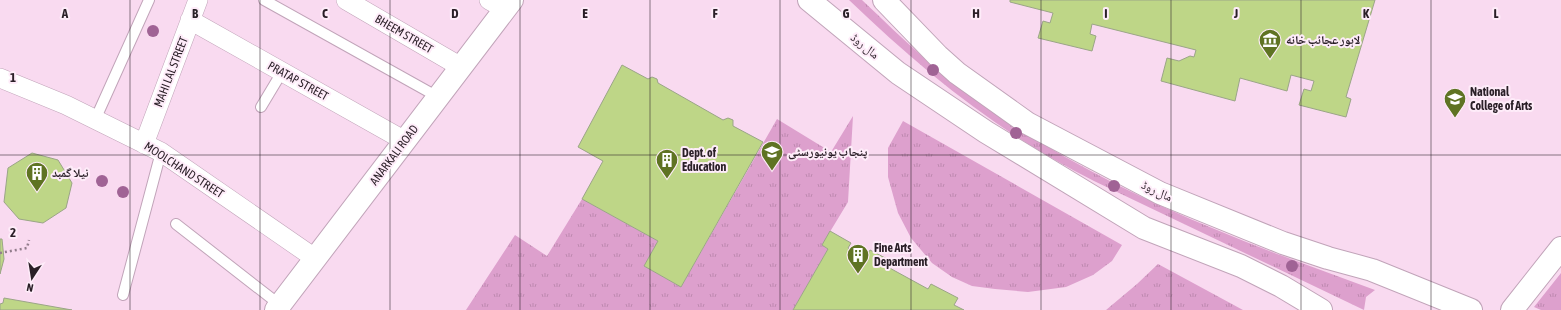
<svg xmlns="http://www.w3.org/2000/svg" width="1561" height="310" font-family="'Asap Condensed','Noto Naskh Arabic',sans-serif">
<defs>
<pattern id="grass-tufts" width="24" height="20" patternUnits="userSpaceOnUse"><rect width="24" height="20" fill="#dda0cd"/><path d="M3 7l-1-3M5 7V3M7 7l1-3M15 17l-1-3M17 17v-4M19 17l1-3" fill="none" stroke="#be89b0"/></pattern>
</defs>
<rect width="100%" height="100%" fill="#f9daf0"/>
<path fill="url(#grass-tufts)" d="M849,0H862C903,39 943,78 990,110C1060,158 1138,198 1217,230C1269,252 1322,270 1375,290L1366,297L1364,310L1094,181C1001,135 924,72 849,0Z
M853,116L848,202L822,245L828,249L793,310H466L515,235L547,256L582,199L658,241L644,266L681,287L777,119L831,152Z
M903,121L1122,245L1112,261L1093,275L1066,287L1028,292L995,289L972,286L952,277L932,263L911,238L898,213L888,177V148Z
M1158,264L1243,310H1106L1137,284Z
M1561,273V310H1541L1534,307Z"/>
<path fill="#bed687" stroke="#9ba587" d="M1010,0H1375L1346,97L1351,99L1346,117L1299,105L1304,89L1311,91L1314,81L1291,75L1287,91L1240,78L1235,101L1161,81L1167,58L1179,61L1190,56L1194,57L1196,50L1092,24L1090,34L1096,36L1092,51L1038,38L1043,21L1050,23L1053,13L1010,2Z
M622,65L648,79L652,77L657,79L658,83L723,120L728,118L733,120V126L763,142L681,287L644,266L658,241L582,199L603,161L578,147Z
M32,153L58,160L72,183L66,208L43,223L19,219L4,202L8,168Z
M830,231L851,243L848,248L865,258L870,250L889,260L886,266L928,289L931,284L958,298L954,305L964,310H793L828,249L822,245Z
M0,239H2L4,259L0,274Z
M4,298L72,310H0V304L3,303Z"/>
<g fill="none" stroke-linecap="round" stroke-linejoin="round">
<g stroke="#c1a4b9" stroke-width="12">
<path id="lane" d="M264,0L438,97
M261,107L282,72
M95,120L149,0
M176,224L280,305
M123,295L161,152"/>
</g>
<g stroke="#c1a4b9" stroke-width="20">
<path id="street" d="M346,0L461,67
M489,0L505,9
M190,20L405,141
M0,78L66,105L161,152L316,259
M144,144L198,0"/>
</g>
<g stroke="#c1a4b9" stroke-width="24">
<path id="secondary" d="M276,310L512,0
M1512,310L1561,248"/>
</g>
<g stroke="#c1a4b9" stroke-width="24">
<path id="primary" d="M809,0L898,73L986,132L1144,228L1241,266L1281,286L1321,310
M884,0L938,56L957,73L1027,123L1160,193L1283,243L1328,258L1372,270L1471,310"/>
</g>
<path stroke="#927d8c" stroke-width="2.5" stroke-dasharray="2 3" stroke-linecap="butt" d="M0,253L27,248L29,240"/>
<use href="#lane" stroke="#fff" stroke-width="10"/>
<use href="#street" stroke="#fff" stroke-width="19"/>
<use href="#secondary" stroke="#fff" stroke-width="22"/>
<use href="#primary" stroke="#fff" stroke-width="22"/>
</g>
<g fill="#a06395">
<circle cx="153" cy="31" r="6"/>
<circle cx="933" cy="70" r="6"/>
<circle cx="1016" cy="133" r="6"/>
<circle cx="102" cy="181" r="6"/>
<circle cx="1114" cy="186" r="6"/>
<circle cx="123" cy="192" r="6"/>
<circle cx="1292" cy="266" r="6"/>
</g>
<path fill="none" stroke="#2a1f27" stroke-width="1" stroke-opacity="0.55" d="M130,0V310M260,0V310M390,0V310M520,0V310M650,0V310M780,0V310M911,0V310M1041,0V310M1171,0V310M1301,0V310M1431,0V310M0,155H1561"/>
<defs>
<g id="museum-pin" transform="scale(1.15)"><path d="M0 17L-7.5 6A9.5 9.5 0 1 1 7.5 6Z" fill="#5f7323" stroke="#feecf9"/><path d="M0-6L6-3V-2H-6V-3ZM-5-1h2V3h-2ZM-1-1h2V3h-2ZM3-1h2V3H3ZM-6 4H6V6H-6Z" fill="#fff"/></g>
<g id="university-pin" transform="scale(1.15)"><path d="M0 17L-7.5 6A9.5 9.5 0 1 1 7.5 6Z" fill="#5f7323" stroke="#feecf9"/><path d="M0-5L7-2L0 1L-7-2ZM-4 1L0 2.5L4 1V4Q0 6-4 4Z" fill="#fff"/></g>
<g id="building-pin" transform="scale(1.15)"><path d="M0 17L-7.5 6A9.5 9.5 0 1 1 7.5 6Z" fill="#5f7323" stroke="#feecf9"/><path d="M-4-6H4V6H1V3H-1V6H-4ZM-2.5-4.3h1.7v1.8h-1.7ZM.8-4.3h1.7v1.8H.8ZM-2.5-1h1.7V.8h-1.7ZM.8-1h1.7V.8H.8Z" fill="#fff"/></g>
</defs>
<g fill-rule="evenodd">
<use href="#museum-pin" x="1270" y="40"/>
<use href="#university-pin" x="1455" y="99"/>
<use href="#university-pin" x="772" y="152"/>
<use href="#building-pin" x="667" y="160"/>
<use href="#building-pin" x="37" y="173"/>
<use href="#building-pin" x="858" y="255"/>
</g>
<g text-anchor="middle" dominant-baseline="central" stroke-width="4" stroke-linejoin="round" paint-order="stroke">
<g font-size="12" fill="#2a1f27" stroke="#feecf9">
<text transform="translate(404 34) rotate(30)">BHEEM STREET</text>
<text transform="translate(865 46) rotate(39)">مال روڈ</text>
<text transform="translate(171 72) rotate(-69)">MAHI LAL STREET</text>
<text transform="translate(298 81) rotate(29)">PRATAP STREET</text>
<text transform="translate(394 155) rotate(-53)">ANARKALI ROAD</text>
<text transform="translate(184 170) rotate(33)">MOOLCHAND STREET</text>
<text transform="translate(1157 191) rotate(25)">مال روڈ</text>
</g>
<g font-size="12" font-weight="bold" fill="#2a1f27" stroke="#feecf9" text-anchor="start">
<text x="1286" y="40">لاہور عجائب خانه</text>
<text x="1470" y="92">National<tspan x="1470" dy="14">College of Arts</tspan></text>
<text x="788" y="152">پنجاب یونیورسٹی</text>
<text x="682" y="153">Dept. of<tspan x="682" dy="14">Education</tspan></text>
<text x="52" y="173">نیلا گمبد</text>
<text x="874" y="248">Fine Arts<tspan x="874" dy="14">Department</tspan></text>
</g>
</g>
<g font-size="13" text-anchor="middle" font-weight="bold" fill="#2a1f27" stroke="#feecf9" stroke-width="4" stroke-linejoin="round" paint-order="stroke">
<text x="65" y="18">A</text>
<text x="195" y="18">B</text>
<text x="325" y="18">C</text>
<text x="455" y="18">D</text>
<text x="585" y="18">E</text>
<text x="715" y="18">F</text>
<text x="846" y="18">G</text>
<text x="976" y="18">H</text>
<text x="1106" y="18">I</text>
<text x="1236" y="18">J</text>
<text x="1366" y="18">K</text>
<text x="1496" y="18">L</text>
<text x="13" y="82">1</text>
<text x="13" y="237">2</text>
</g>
<g transform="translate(32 278) rotate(192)" stroke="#feecf9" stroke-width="3" paint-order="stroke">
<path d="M0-3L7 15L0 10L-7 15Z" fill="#2a1f27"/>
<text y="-6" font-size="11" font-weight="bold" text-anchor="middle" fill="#2a1f27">N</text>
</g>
</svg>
